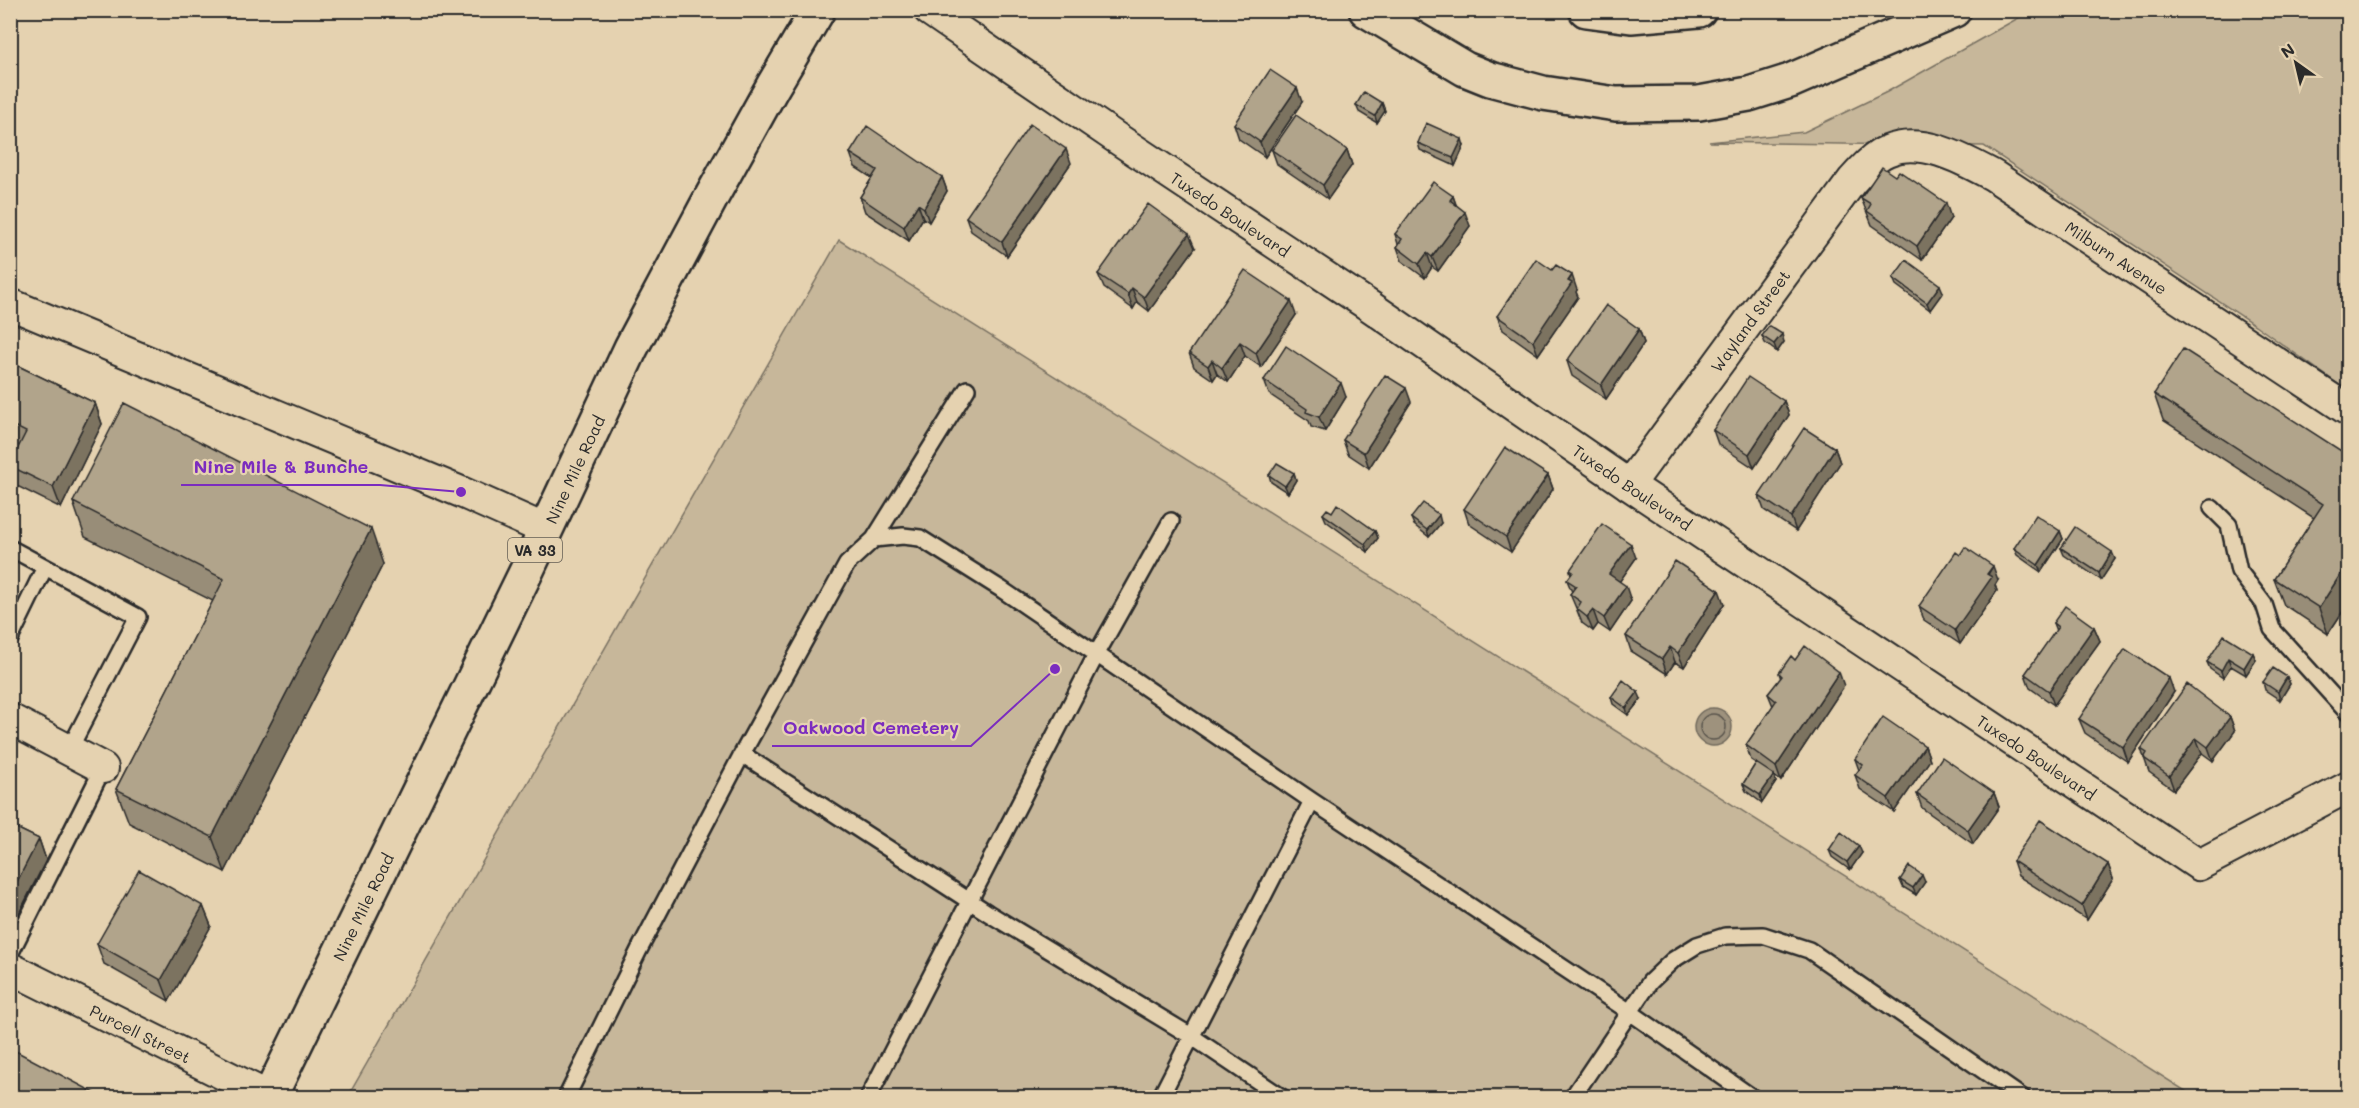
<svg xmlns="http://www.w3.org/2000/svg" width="2359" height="1108" font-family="Mali,sans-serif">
<rect width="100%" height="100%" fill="#e5d2b0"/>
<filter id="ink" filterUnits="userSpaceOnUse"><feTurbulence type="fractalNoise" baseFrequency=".0167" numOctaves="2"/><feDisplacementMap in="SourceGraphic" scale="12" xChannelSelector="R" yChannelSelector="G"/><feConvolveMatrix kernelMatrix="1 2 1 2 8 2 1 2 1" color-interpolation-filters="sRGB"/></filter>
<g filter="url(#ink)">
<path fill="#c7b79a" stroke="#797162" stroke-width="1.5" d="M2037,11H2348V391L2255,325L1984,146L1709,142L1804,132L1887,92L2020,17Z
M839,240L2195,1097L347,1098Z"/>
<path fill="#9e927d" stroke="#70695c" stroke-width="1.5" d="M1694 727a19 19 0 1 1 38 0a19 19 0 1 1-38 0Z"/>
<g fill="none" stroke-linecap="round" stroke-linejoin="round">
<path stroke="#59544c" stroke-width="1.5" d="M1700 727a13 13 0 1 1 26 0a13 13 0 1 1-26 0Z"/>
<g stroke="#2b2b2b" stroke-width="20">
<path id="lane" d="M2212,508L2229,525L2239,571L2264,604L2272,629L2348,713
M874,539L903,536L920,538L1001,589L1312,801L1630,1012L1753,1098
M10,548L138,617L69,750
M10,639L45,567
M742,754L988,913L1191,1036L1283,1098
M10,954L103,768
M566,1098L639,950L742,754L847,564L874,539L967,389
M868,1098L1096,655L1171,521
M1160,1098L1312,801
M1572,1098L1650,982L1673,960L1697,945L1725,936L1763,935L1809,950L2023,1098"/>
</g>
<g stroke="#2b2b2b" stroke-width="34">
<g id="street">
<path id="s1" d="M929,10L1115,137L1371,307L1629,485L2199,865L2348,787"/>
<path d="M10,304L461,492L544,529"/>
<path id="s2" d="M1629,485L1852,181C1862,170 1873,157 1887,151C1923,136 1964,160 1994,176L2348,410"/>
<path d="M10,719L103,768"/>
<path id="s3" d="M10,968L269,1097"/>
</g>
</g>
<g stroke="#2b2b2b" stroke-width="38">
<g id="primary">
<path id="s4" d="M269,1098L527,570L631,348L712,196L773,86L818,10"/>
</g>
</g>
<g stroke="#2b2b2b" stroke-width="38">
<path id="highway" d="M1366,10L1465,69L1490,79L1543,93L1616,104L1699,103L1749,94L1790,81L1954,10
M1586,10L1631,16L1699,10"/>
</g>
<use href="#lane" stroke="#e5d2b0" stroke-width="15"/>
<use href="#street" stroke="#e5d2b0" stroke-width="30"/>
<use href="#primary" stroke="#e5d2b0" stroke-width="33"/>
<use href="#highway" stroke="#e5d2b0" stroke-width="33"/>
</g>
<path fill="#988d78" stroke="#2b2b2b" stroke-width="1.5" d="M1302,102L1265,157L1239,139L1234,124Z
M1382,103L1385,111L1377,123L1359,112L1356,105Z
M1418,143L1464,146L1455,166L1420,150Z
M1272,150H1347L1352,165L1328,199L1277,164Z
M850,153L942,177L947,191L929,222L923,218L909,241L865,212L860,197L872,178L855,167Z
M1071,163L1007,256L971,231L966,217Z
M1453,196L1456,205L1470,226L1438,271L1432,267L1425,278L1402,261L1397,247L1398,244L1395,234Z
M1861,198L1951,218L1922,260L1872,225Z
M1195,248L1149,311L1137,302L1133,309L1104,288L1098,274Z
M1893,278L1943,292L1930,310L1896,285Z
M1577,290L1576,292L1578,297L1538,355L1503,330L1497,316Z
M1296,315L1261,367L1245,356L1228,382L1217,374L1213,380L1194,367L1189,353Z
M1639,329L1644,343L1606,399L1572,376L1567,361Z
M1762,336L1784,342L1777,352L1765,343Z
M10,362L95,403L102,424L61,508L17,486L10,468V464L20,446L10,441Z
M1264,380L1346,397L1325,431L1311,427L1309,421L1269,394Z
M2154,394L2349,456V602L2328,634L2284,605L2274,579L2314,518L2163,420Z
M1784,401L1789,415L1754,468L1718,444L1713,430Z
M1411,402L1369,468L1348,454L1343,440Z
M1835,448L1840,463L1796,531L1764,510L1759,496Z
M1294,473L1296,480L1288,493L1271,482L1269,475Z
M1548,475L1553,489L1511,552L1469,524L1464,509Z
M73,502L383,564L225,872L129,823L116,789L213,601L85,537Z
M1332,512L1375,531L1378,538L1368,552L1326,521L1323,514Z
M1411,518L1441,523L1429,537L1414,525Z
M2060,531L2063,539L2041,572L2017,555L2014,548Z
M2061,548L2115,559L2101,580L2064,555Z
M1636,558L1619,582L1631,601L1610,632L1598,624L1593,631L1582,623L1576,608L1570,594L1572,592L1567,580L1571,575L1570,570Z
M1998,580L1995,585L1997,591L1960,644L1924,620L1919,606Z
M1724,604L1684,667L1675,662L1667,674L1631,651L1626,636Z
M2053,623L2094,627L2100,641L2054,705L2030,688L2025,674L2056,631Z
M2253,653L2256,660L2246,675L2231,666L2223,678L2210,669L2207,662Z
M1795,660L1844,686L1781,781L1774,776L1776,782L1762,803L1746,791L1743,784L1756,763L1751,760L1746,745L1773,706L1768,694L1781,679L1779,673Z
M2287,677L2290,684L2280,700L2265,690L2263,682Z
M2174,692L2128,762L2085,733L2079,719Z
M1611,697L1641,699L1628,715L1613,704Z
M2230,717L2235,731L2213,761L2202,753L2174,790L2149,772L2141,749Z
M1925,746L1930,760L1894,812L1860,789L1855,775L1859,770L1855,759Z
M1994,793L1999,807L1973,844L1922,808L1917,794Z
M10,825L39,839L46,860L17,917L10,913Z
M1829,850L1862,853L1850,870L1832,857Z
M2013,861L2108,864L2113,879L2087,920L2018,876Z
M1900,880L1925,882L1916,895L1903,887Z
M203,906L211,926L169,1001L104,964L97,944Z"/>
<path fill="#7c7361" stroke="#2b2b2b" stroke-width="1.5" d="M1297,88L1302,102L1265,157L1260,142Z
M1382,103L1385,111L1377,123L1375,116Z
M1462,139L1464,146L1455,166L1453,158Z
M1066,149L1071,163L1007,256L1002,242Z
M1347,150L1352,165L1328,199L1323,185Z
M942,177L947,191L929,222L924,208Z
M1453,196L1458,210L1450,200Z
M1946,203L1951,218L1922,260L1917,246Z
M918,204L923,218L909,241L904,227Z
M1465,212L1470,226L1438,271L1432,257Z
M1189,234L1195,248L1149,311L1144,297Z
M1427,253L1432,267L1425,278L1419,264Z
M1572,275L1577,290L1576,292L1578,297L1538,355L1533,341Z
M1940,285L1943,292L1930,310L1927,303Z
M1132,288L1137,302L1133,309L1128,294Z
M1291,301L1296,315L1261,367L1256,353Z
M1639,329L1644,343L1606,399L1601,385Z
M1782,334L1784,342L1777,352L1774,344Z
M1240,342L1245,356L1228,382L1222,368Z
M1212,360L1217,374L1213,380L1208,366Z
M1341,383L1346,397L1325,431L1319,417Z
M1406,388L1411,402L1369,468L1364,453Z
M1784,401L1789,415L1754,468L1749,454Z
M95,403L102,424L61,508L53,487Z
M1835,448L1840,463L1796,531L1791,517Z
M1294,473L1296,480L1288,493L1285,486Z
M1548,475L1553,489L1511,552L1506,537Z
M1439,515L1441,523L1429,537L1427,530Z
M371,529L383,564L225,872L212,837Z
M1375,531L1378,538L1368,552L1365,544Z
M2060,531L2063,539L2041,572L2038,565Z
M1631,544L1636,558L1615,588L1609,574Z
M2112,552L2115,559L2101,580L2099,573Z
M2349,561V602L2328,634L2319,608Z
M1993,566L1998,580L1995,585L1997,591L1960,644L1955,630Z
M1626,586L1631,601L1610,632L1604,618Z
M1719,590L1724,604L1684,667L1678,653Z
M1593,610L1598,624L1593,631L1587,617Z
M2094,627L2100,641L2054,705L2049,691Z
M1670,647L1675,662L1667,674L1662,659Z
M2253,653L2256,660L2246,675L2244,668Z
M2228,658L2231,666L2223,678L2221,671Z
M1839,672L1844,686L1781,781L1776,767Z
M2287,677L2290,684L2280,700L2278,692Z
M2169,678L2174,692L2128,762L2123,747Z
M1638,692L1641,699L1628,715L1626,708Z
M2230,717L2235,731L2213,761L2208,747Z
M2196,738L2202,753L2174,790L2169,776Z
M1925,746L1930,760L1894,812L1888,798Z
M1774,775L1776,782L1762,803L1760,795Z
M1994,793L1999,807L1973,844L1968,830Z
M39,839L46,860L17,917L10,897V895Z
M1859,846L1862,853L1850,870L1847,862Z
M2108,864L2113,879L2087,920L2082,906Z
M1922,875L1925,882L1916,895L1913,888Z
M203,906L211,926L169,1001L161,980Z"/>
<path fill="#b1a48b" stroke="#2b2b2b" stroke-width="1.5" d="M1270,70L1297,88L1260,142L1234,124Z
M1364,92L1382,103L1375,116L1356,105Z
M1296,115L1347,150L1323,185L1272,150Z
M1426,123L1462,139L1453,158L1418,143Z
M1030,124L1066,149L1002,242L966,217Z
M867,126L942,177L924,208L918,204L904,227L860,197L877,170L850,153Z
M1882,167L1895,176L1899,171L1946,203L1917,246L1867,211L1871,204L1861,198Z
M1433,182L1453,196L1450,200L1465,212L1432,257L1427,253L1419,264L1397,247L1402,239L1395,234Z
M1148,204L1189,234L1144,297L1132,288L1128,294L1098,274Z
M1536,259L1552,270L1556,265L1572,275L1568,281L1572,283L1533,341L1497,316Z
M1906,260L1940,285L1927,303L1893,278Z
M1245,270L1291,301L1256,353L1240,342L1222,368L1212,360L1208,366L1189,353Z
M1606,305L1639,329L1601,385L1567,361Z
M1769,326L1782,334L1774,344L1762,336Z
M1286,346L1341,383L1319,417L1306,412L1307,409L1264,380Z
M2183,349L2349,456V561L2319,608L2274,579L2323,504L2154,394Z
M10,362L95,403L53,487L10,466V464L26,432L10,424Z
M1385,375L1406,388L1364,453L1343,440Z
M1748,377L1784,401L1749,454L1713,430Z
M124,403L371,529L212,837L116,789L224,579L73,502Z
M1804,428L1835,448L1791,517L1759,496Z
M1505,447L1548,475L1506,537L1464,509Z
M1277,463L1294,473L1285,486L1269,475Z
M1423,503L1439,515L1427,530L1411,518Z
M1337,504L1375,531L1365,544L1323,514L1327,509L1332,512Z
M2036,515L2060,531L2038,565L2014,548Z
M1602,524L1631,544L1609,574L1626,586L1604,618L1593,610L1587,617L1577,609L1581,602L1570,594L1576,586L1567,580L1573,572L1570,570Z
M2075,527L2112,552L2099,573L2061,548Z
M1965,547L1993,566L1987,574L1992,577L1955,630L1919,606L1956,552L1960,555Z
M1675,561L1719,590L1678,653L1670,647L1662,659L1626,636Z
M2065,606L2094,627L2049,691L2025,674L2058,627L2053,623Z
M2224,635L2253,653L2244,668L2228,658L2221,671L2207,662Z
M1805,646L1839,672L1776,767L1746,745L1776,701L1768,694L1782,676L1779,673L1791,656L1795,660Z
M2125,649L2169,678L2123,747L2079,719Z
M2273,668L2287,677L2278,692L2263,682Z
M1623,680L1638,692L1626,708L1611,697Z
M2187,684L2230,717L2208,747L2196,738L2169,776L2144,758L2147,753L2141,749Z
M1883,717L1925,746L1888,798L1855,775L1863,765L1855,759Z
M1942,757L1994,793L1968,830L1917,794Z
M1756,763L1774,775L1760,795L1743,784Z
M2040,820L2108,864L2082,906L2013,861Z
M10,825L39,839L10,895Z
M1841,832L1859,846L1847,862L1829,850Z
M1909,866L1922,875L1913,888L1900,880Z
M139,870L203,906L161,980L97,944Z
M10,1048L95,1093L92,1098H10Z"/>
</g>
<g text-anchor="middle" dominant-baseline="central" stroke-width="4.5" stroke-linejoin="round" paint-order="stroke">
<rect fill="#e5d2b0" stroke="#635d53" stroke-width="1.5" x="508" y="538" width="54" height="24" rx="4.5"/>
<g font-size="15" font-weight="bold" fill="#2b2b2b">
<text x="535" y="550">VA 33</text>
</g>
<g font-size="16" fill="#2b2b2b" stroke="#e5d2b0">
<text stroke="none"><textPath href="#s1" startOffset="364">Tuxedo Boulevard</textPath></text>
<text stroke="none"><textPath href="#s2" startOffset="684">Milburn Avenue</textPath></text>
<text stroke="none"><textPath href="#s2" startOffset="204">Wayland Street</textPath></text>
<text stroke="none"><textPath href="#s4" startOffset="699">Nine Mile Road</textPath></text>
<text stroke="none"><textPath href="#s1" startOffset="850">Tuxedo Boulevard</textPath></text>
<text stroke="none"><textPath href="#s1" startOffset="1336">Tuxedo Boulevard</textPath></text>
<text stroke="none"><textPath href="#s4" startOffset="213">Nine Mile Road</textPath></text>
<text stroke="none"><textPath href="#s3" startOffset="146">Purcell Street</textPath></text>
</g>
</g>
<path fill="none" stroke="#7b2cbf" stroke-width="2" d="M461 492L380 485H181M1055 669L971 746H772"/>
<g fill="#7b2cbf" stroke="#e5d2b0" stroke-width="2">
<circle cx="461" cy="492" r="6"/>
<circle cx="1055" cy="669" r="6"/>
</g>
<g font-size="18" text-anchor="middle" font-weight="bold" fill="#7b2cbf" stroke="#e5d2b0" stroke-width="4.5" stroke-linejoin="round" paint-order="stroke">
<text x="281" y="473">Nine Mile &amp; Bunche</text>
<text x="871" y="734">Oakwood Cemetery</text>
</g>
<rect width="2359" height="1108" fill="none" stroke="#e5d2b0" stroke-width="36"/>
<rect x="18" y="18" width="2323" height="1072" fill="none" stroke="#2b2b2b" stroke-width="2" filter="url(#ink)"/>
<g transform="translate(2296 63) rotate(326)" stroke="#e5d2b0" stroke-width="4.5" paint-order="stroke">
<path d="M0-4.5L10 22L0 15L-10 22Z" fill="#2b2b2b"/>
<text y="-9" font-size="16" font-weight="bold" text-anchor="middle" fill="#2b2b2b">N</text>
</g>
</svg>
